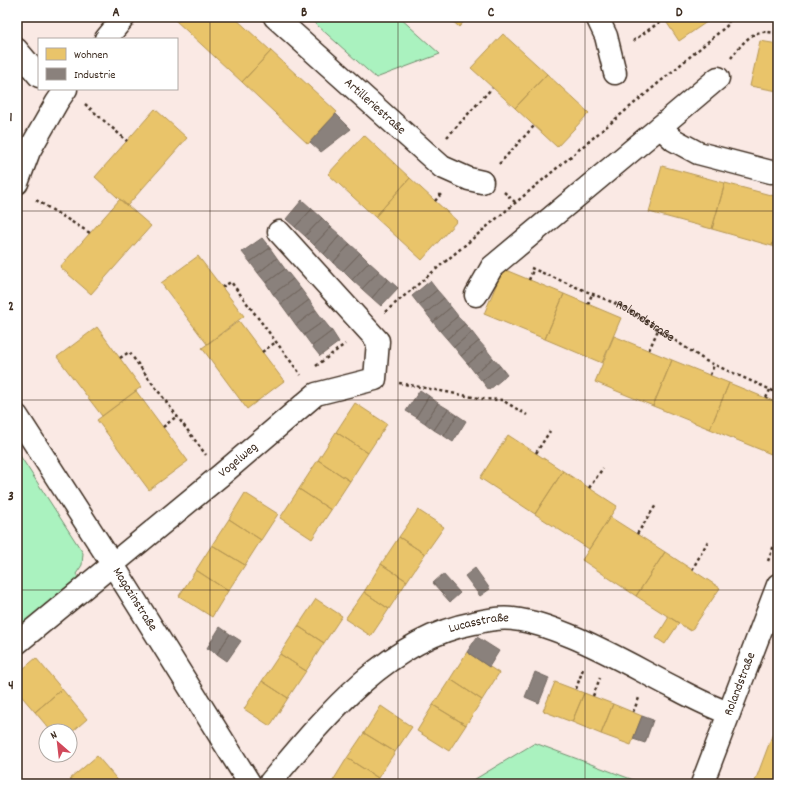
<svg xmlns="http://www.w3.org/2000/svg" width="795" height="801" font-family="Dekko,sans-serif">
<rect width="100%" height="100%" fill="#fae9e4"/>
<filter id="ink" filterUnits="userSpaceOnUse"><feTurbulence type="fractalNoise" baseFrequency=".025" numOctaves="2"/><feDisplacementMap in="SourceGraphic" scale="8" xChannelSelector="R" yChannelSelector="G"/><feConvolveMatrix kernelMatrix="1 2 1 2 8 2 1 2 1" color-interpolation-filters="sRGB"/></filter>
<g filter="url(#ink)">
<path fill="#aaf2bf" stroke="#728e6e" d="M308,17H399L440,54L376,78Z
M17,451L83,553L82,565L76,574L78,577L17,628Z
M535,743L644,784H467Z"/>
<path fill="#e9c46a" stroke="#b59653" d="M178,17H234L271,51L242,82L175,20Z
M448,17H468L459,27Z
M663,17H714L679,41Z
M503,34L547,74L515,108L471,68Z
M760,41L778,44V91L750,86Z
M271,51L337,112L308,144L242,82Z
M547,74L589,113L557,147L515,108Z
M155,109L187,138L127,206L95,177Z
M364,135L410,178L375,217L328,174Z
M662,166L725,183L712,229L649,212Z
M410,178L457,221L422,260L375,217Z
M725,183L778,197V225L772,246L712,229Z
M120,199L151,226L91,294L60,267Z
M778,225V247L772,246Z
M198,256L244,316L207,344L161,283Z
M503,269L564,294L545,339L484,314Z
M564,294L621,318L602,363L545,339Z
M239,321L284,381L247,409L202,348Z
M97,327L141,387L102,416L57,357Z
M614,336L672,360L653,406L595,382Z
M672,360L729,383L710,429L653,406Z
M729,383L778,403V437L771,454L710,429Z
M136,391L188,461L149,490L97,420Z
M355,403L387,424L368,453L336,432Z
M336,432L368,453L350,481L318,460Z
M508,435L563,471L535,514L480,478Z
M318,460L350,481L331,510L299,489Z
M563,471L617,506L589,549L535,514Z
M299,489L331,510L312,539L280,518Z
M245,493L278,514L261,540L229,519Z
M418,510L444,527L425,554L399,537Z
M610,517L665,552L636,596L582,560Z
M229,519L261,540L245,565L212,545Z
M399,537L425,554L407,581L381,564Z
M212,545L245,565L228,591L196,570Z
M665,552L720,588L691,631L636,596Z
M381,564L407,581L389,609L364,592Z
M196,570L228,591L212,617L179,596Z
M364,592L389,609L371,636L345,619Z
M316,599L342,616L324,643L298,626Z
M669,617L679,623L665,644L656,638Z
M298,626L324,643L306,671L280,654Z
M467,652L499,673L482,700L450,679Z
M280,654L306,671L288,698L262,681Z
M36,658L62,689L35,712L17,691V674Z
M450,679L482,700L466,725L433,705Z
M262,681L288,698L270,726L244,709Z
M555,682L584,693L572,722L543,711Z
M62,689L87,719L70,734V731H51L35,712Z
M584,693L613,704L601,734L572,722Z
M613,704L642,716L631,745L601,734Z
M433,705L466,725L449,751L417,731Z
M381,706L412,727L395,752L364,733Z
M775,728L778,729V784H754Z
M364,733L395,752L378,778L347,758Z
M97,756L121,784H74L70,779Z
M347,758L378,778L375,784H331Z"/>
<path fill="#8a817c" stroke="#726760" d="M336,114L351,129L321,152L310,142Z
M302,200L312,209L295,227L286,219Z
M312,209L322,218L305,236L295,227Z
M322,218L331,227L314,245L305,236Z
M331,227L340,235L324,254L314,245Z
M340,235L350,244L333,263L324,254Z
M262,238L270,248L250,262L242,252Z
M350,244L360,253L343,271L333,263Z
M270,248L277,258L258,273L250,262Z
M360,253L369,262L352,280L343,271Z
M277,258L285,269L266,283L258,273Z
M369,262L379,271L362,289L352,280Z
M285,269L293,279L273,294L266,283Z
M379,271L388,279L372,298L362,289Z
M293,279L301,289L281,304L273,294Z
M388,279L398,288L381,306L372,298Z
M430,281L437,290L419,305L412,296Z
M301,289L309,300L289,315L281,304Z
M437,290L444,298L426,313L419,305Z
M444,298L451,307L433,322L426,313Z
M309,300L316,310L296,325L289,315Z
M451,307L458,316L440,331L433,322Z
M316,310L324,321L304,335L296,325Z
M458,316L465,324L447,339L440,331Z
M324,321L332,331L312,346L304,335Z
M465,324L472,332L454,347L447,339Z
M332,331L339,342L320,356L312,346Z
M472,332L479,341L461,356L454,347Z
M479,341L486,349L468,364L461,356Z
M486,349L493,358L475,373L468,364Z
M493,358L500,366L482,381L475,373Z
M500,366L507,375L489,390L482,381Z
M420,390L429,396L416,417L406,411Z
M429,396L438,403L425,423L416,417Z
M438,403L448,409L434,430L425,423Z
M448,409L457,415L444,436L434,430Z
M457,415L466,421L453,442L444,436Z
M475,568L490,589L480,596L465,576Z
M443,574L460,593L450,602L433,583Z
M220,627L230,634L217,654L207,648Z
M230,634L241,641L227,661L217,654Z
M477,637L499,651L489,667L467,652Z
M535,672L549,678L539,703L525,697Z
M642,716L653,720L645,743L633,739Z"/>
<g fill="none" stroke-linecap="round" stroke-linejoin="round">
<g stroke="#3b2a1e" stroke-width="25">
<g id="minor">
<path id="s2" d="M275,17L442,167L469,179L482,182"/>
<path d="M597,17L606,36L615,73"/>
<path d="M106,39L124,17"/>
<path d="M17,50L39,76"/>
<path d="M660,127L718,78"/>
<path d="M17,183L29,151L57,102L66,89"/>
<path d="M476,295L492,267L660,127L674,140L698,153L771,172L778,171"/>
<path id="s3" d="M17,416L113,565L250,784"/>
<path id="s4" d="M17,643L221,475L316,394L375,379L378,341L279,232"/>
<path id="s5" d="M269,784C323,719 387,639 474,623C486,620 500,617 513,619C533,621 553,629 571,636C605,650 638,669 671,686C690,696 708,706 729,713"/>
</g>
</g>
<g stroke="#3b2a1e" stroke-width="25">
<g id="major">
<path id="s6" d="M702,784L778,585"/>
</g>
</g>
<g stroke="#3b2a1e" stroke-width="2.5" stroke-dasharray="3 3" stroke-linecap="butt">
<path d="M419,17L420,18L421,17"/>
<path d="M633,41L664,19"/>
<path d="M731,58C739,48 749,33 762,32C767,31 773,33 778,34"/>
<path d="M85,104L127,141"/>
<path d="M447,137L492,88"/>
<path d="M499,164L534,126"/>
<path d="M504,192L515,202"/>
<path d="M36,200L90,233"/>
<path d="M435,201L441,194"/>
<path id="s1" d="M531,268L626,308L706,361L778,393"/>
<path d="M529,280L533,270"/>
<path d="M222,287L231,282L301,375"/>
<path d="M588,304L592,294"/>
<path d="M385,312L729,24L728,17"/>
<path d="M649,350L658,330"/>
<path d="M262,352L276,342"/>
<path d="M120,358L129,352L206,455"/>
<path d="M316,366L345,344"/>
<path d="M710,375L714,365"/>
<path d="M399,383L483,399L502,400L527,415"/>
<path d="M766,398L770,390"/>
<path d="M163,427L177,416"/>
<path d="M536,453L550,431"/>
<path d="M589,488L603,468"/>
<path d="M637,534L656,505"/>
<path d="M768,561L778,535"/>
<path d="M692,570L708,541"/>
<path d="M576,689L583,669"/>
<path d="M593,696L600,678"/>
<path d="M633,712L639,698"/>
</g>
<use href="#minor" stroke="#fff" stroke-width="22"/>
<use href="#major" stroke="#fff" stroke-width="22"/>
</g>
</g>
<path fill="none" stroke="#3b2a1e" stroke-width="1" stroke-opacity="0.55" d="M210,17V784M398,17V784M585,17V784M17,211H778M17,400H778M17,590H778"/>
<g text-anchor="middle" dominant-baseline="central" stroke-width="4" stroke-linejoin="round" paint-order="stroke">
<g font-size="13" fill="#3b2a1e" stroke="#fff">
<text stroke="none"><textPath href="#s2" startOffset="134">Artilleriestraße</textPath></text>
<text stroke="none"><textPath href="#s1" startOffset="126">Rolandstraße</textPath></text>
<text stroke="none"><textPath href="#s4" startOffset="287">Vogelweg</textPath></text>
<text stroke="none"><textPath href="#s3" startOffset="218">Magazinstraße</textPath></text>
<text stroke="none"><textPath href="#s5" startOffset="271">Lucasstraße</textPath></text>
<text stroke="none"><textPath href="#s6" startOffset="107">Rolandstraße</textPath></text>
</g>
</g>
<rect width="795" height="801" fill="none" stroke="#fff" stroke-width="44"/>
<rect x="38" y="38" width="140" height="52" fill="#ffffff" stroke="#b1aaa5"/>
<rect x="46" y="48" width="20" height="12" fill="#e9c46a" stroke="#b1aaa5"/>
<text x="74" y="58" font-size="12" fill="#3b2a1e">Wohnen</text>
<rect x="46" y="68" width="20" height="12" fill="#8a817c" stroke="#b1aaa5"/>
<text x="74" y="78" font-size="12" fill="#3b2a1e">Industrie</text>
<g transform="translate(58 743) rotate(332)"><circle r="19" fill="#ffffff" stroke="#b1aaa5"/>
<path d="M0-3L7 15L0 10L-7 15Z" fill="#d1495b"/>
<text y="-6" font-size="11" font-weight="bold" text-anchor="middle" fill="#3b2a1e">N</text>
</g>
<rect x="22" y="22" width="751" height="757" fill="none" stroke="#3b2a1e" stroke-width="1.5"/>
<g font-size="13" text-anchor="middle" font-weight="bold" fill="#3b2a1e">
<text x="116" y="16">A</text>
<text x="304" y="16">B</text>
<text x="491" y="16">C</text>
<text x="679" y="16">D</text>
<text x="11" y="121">1</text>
<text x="11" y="310">2</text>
<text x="11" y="500">3</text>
<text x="11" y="689">4</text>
</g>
</svg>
